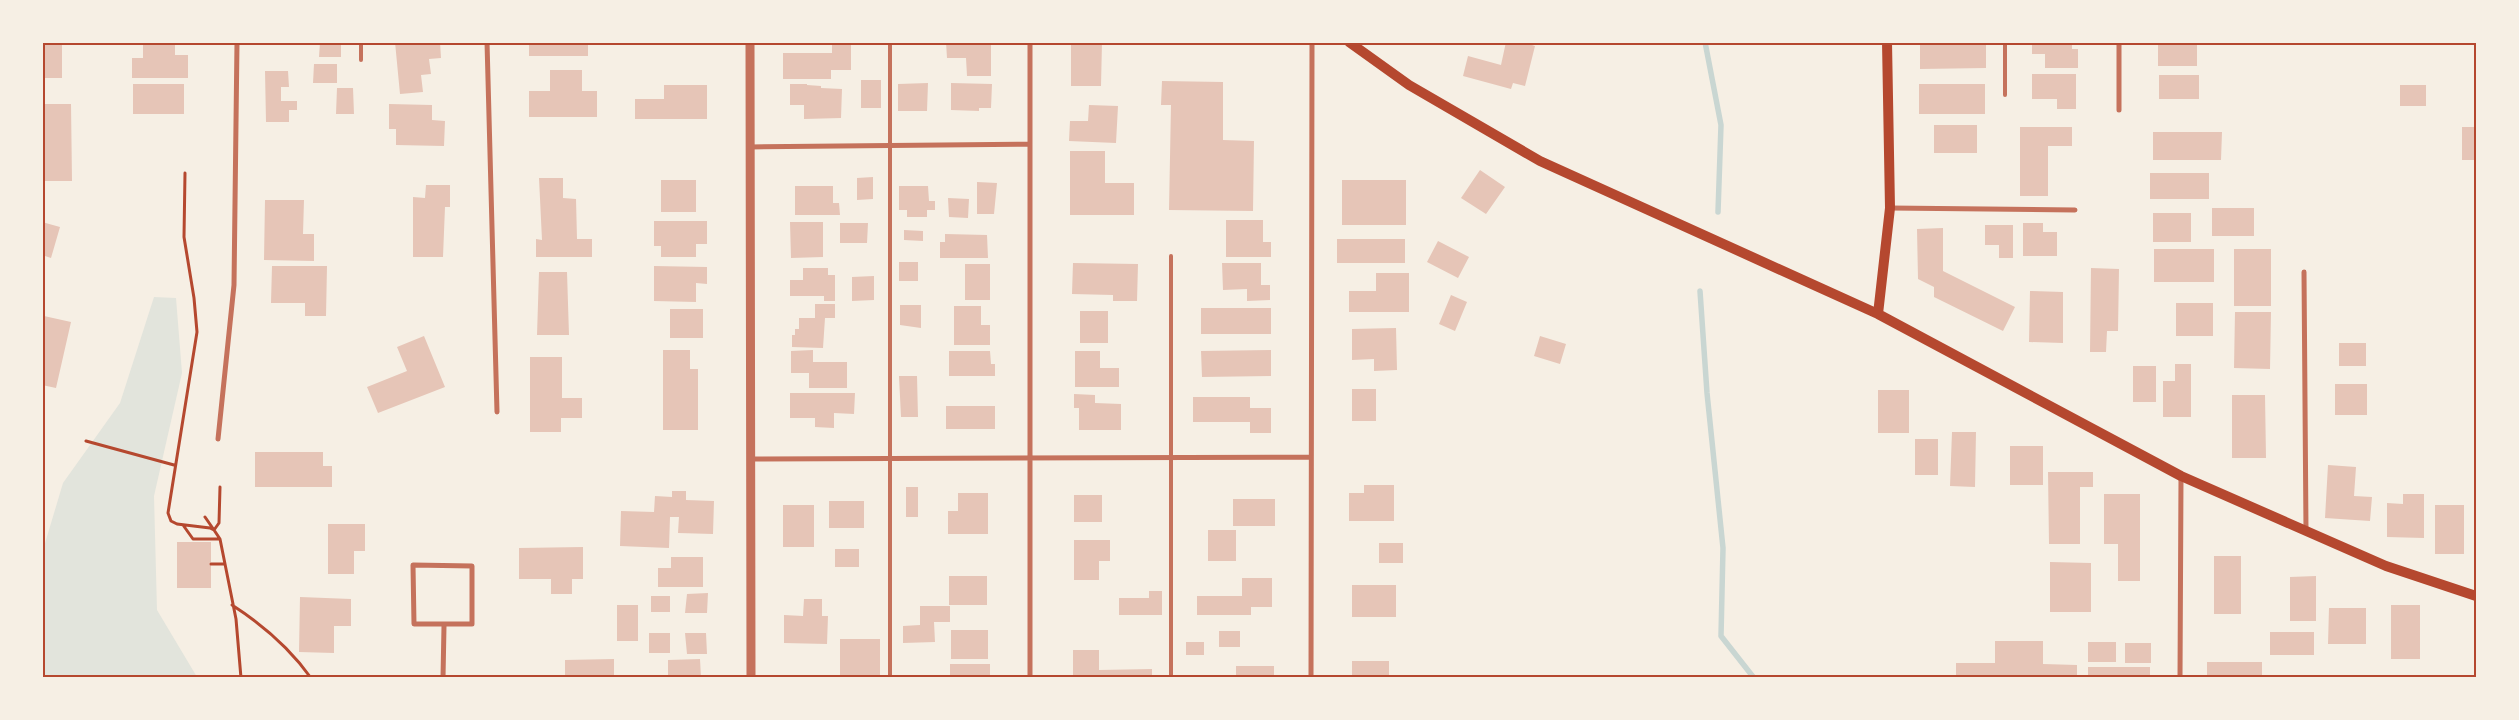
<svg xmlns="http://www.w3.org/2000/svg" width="2519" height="720" font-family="'DejaVu Sans',sans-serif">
<rect width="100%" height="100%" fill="#f6efe4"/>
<path fill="#e2e4dc" d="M154,297L176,298L182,373L154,496L157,610L197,677L43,678V550L63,483L120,403Z"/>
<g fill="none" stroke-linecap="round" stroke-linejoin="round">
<path stroke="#c9d6d2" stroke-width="5.5" d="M1705,42L1721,125L1718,212
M1700,291L1707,393L1723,548L1721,636L1754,678"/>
</g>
<path fill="#e6c5b7" d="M42,42H62V78H42Z
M143,42H175V55H188V78H132V58H143Z
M320,42H341V57H319Z
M395,42H440L441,58L429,59L431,74L421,75L423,92L400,94Z
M529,42H588V56H529Z
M832,42H851V70H831V79H783V53H832Z
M946,42H991V76H967L966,58H947Z
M1071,42H1102L1101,86H1071Z
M1506,42H1523L1535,46L1525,86L1513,83L1511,89L1463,76L1468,56L1501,65Z
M1920,42H1986V68L1920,69Z
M2032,42H2072V49H2078V68H2045V54H2032Z
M2158,42H2197V66H2158Z
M314,64H337V83H313Z
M550,70H582V91H597V117H529V91H550Z
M265,71H288L289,87H281V101H297V110H289V122H266Z
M2032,74H2076V109H2057V99H2032Z
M2159,75H2199V99H2159Z
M861,80H881V108H861Z
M1162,81L1223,82V140L1254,141L1253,211L1169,210L1171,105H1161Z
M928,83L927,111H898V84Z
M951,83L992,84L991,108H979V111L951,110Z
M133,84H184V114H133Z
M790,84H807V85L821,86V88L842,89L841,118L804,119V105H790Z
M1919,84H1985V114H1919Z
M664,85H707V119H635V99H664Z
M2400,85H2426V106H2400Z
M337,88H353L354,114H336Z
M42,104H71L72,181H42Z
M389,104L432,105V120L445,121L444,146L396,145V129H389Z
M1089,105L1118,106L1116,143L1069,141L1070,121H1088Z
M1934,125H1977V153H1934Z
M2020,127H2072V146H2048V196H2020Z
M2462,127H2476V160H2462Z
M2153,132H2222L2221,160H2153Z
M1070,151H1105V183H1134V215H1070Z
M1480,170L1505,187L1486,214L1461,198Z
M2150,173H2209V199H2150Z
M873,177V199L857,200V178Z
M539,178H563V198L576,199L577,239H592V257H536V239L542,240Z
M661,180H696V212H661Z
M1342,180H1406V225H1342Z
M977,182L997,183L994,214H977Z
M426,185H450V207H445L443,257H413V197L425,198Z
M795,186H833V203H839L840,215H795Z
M899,186H928L929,201H935V210H927V217H907V210H899Z
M948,198L969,199L968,218L949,217Z
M265,200H304L303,234H314V261L264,260Z
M2212,208H2254V236H2212Z
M2153,213H2191V242H2153Z
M1226,220H1263V242H1271V257H1226Z
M654,221H707V244H696V257H661V246H654Z
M42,222L60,227L51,258L42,255Z
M790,222H823V257L791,258Z
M840,223H868L867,243H840Z
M2023,223H2043V232H2057V256H2023Z
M1985,225H2013V258H1999V245H1985Z
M1943,228V271L2015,307L2003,331L1934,297V287L1918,279L1917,229Z
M904,230L923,231V241L904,240Z
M945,234L987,235L988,258H940V242H945Z
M1337,239H1405V263H1337Z
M1438,241L1469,257L1458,278L1427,262Z
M2154,249H2214V282H2154Z
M2234,249H2271V306H2234Z
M899,262H918V281H899Z
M1073,263L1138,264L1137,301H1113V295L1072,294Z
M1222,263H1261V285H1270V300L1247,301V289L1223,290Z
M965,264H990V300H965Z
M272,266H327L326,316H305V303H271Z
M654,266L707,267V284L696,283V302L654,301Z
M803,268H828V275H835V301H824V296H790V280H803Z
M2091,268L2119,269L2118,331H2107L2106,352H2090Z
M539,272H567L569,335H537Z
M1376,273H1409V312H1349V291H1376Z
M874,276V300L852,301V277Z
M2030,291L2063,292V343L2029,342Z
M1451,295L1467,302L1455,331L1439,324Z
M2176,303H2213V336H2176Z
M815,304H835V318H825L823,348L792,347V335H795V329H799V318H815Z
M900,305H921V328L900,325Z
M954,306H981V325H990V345H954Z
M1201,308H1271V334H1201Z
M670,309H703V338H670Z
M1080,311H1108V343H1080Z
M2235,312H2271L2270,369L2234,368Z
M44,316L71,322L56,388L42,385Z
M1396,328L1397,370L1374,371V359L1352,360V329Z
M424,336L445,387L378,413L367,387L407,371L397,347Z
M1540,336L1566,344L1560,364L1534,356Z
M2339,343H2366V366H2339Z
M663,350H690V369H698V430H663Z
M813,350V362H847V388H809V373H791V351Z
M1271,350V376L1202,377L1201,351Z
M949,351H990L991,364H995V376H949Z
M1075,351H1100V368H1119V387H1075Z
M530,357H562V398H582V418H561V432H530Z
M2175,364H2191V417H2163V381H2175Z
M2133,366H2156V402H2133Z
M899,376H917L918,417H901Z
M2335,384H2367V415H2335Z
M1352,389H1376V421H1352Z
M1878,390H1909V433H1878Z
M790,393H855L854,414L834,413V428L815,427V418H790Z
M1074,394L1095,395V403L1121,404V430H1079V408H1074Z
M2232,395H2265L2266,458H2232Z
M1193,397H1250V408H1271V433H1250V422H1193Z
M946,406H995V429H946Z
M1952,432H1976L1975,487L1950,486Z
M1915,439H1938V475H1915Z
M2010,446H2043V485H2010Z
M255,452H323V466H332V487H255Z
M2328,465L2356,467L2354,496L2372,497L2370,521L2325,518Z
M2048,472H2093V487H2080V544H2049Z
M1364,485H1394V521H1349V493H1364Z
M906,487H918V517H906Z
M672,491H686V500L714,501L713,534L678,533L679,517H670L669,548L620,546L621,511L654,512L655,496L672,497Z
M958,493H988V534H948V511H958Z
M2104,494H2140V581H2118V544H2104Z
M2403,494H2424V538L2387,537V503L2403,504Z
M1074,495H1102V522H1074Z
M1233,499H1275V526H1233Z
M829,501H864V528H829Z
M783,505H814V547H783Z
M2435,505H2464V554H2435Z
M328,524H365V551H354V574H328Z
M1208,530H1236V561H1208Z
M1074,540H1110V561H1099V580H1074Z
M177,542H211V588H177Z
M1379,543H1403V563H1379Z
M583,547V579H572V594H551V579H519V548Z
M835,549H859V567H835Z
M2214,556H2241V614H2214Z
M671,557H703V587H658V568H671Z
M2050,562L2091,563V612H2050Z
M949,576H987V605H949Z
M2316,576V621H2290V577Z
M1242,578H1272V607H1251V615H1197V596H1242Z
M1352,585H1396V617H1352Z
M1149,591H1162V615H1119V598H1149Z
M708,593L707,613H685L687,594Z
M651,596H670V612H651Z
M300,597L351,599V626H334V653L299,652Z
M804,599H822V616H828L827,644L784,643V615L803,616Z
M617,605H638V641H617Z
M2391,605H2420V659H2391Z
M920,606H950V622H934L935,642L903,643V626L920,625Z
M2329,608H2366V644H2328Z
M951,630H988V659H951Z
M1219,631H1240V647H1219Z
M2270,632H2314V655H2270Z
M649,633H670V653H649Z
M685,633H706L707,654H687Z
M840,639H880V678H840Z
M1995,641H2043V664L2077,665V678H1956V663H1995Z
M1186,642H1204V655H1186Z
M2088,642H2116V662H2088Z
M2125,643H2151V663H2125Z
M1073,650H1099V670L1152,669V678H1073Z
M614,659V678H565V660Z
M700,659L701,678H668V660Z
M1352,661H1389V676H1352Z
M2207,662H2262V678H2207Z
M950,664H990V678H950Z
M1236,666H1274V678H1236Z
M2088,667H2150V678H2088Z"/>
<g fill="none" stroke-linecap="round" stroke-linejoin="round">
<path stroke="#b5482f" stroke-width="3" d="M185,173L184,237L194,298L197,332L168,513L171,521L177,524L210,528L214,530L220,539L236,619L241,678
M86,441L174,465
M205,517L214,530L219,523L220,487
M183,525L193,539H219
M211,564H224
M232,605C263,625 289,647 311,678"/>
<path stroke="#c5725c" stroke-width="4" d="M890,42V678
M2005,42V95
M361,60V42
M1171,256V678"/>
<path stroke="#c5725c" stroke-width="5" d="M487,42L497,412
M1030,42V678
M2119,110V42
M750,147L1030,144
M1890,208L2075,210
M2304,272L2306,531
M218,439L234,285L237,42
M751,459L1311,457
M413,565L472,566V624H414Z
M443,678L444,626
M1311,678L1312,42
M2180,678L2181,477"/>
<path stroke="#c5725c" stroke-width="9" d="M750,42L751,678"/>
<path stroke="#b5482f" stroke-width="10" d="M1349,42L1409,85L1540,161L1878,314L2181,476L2386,566L2476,596
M1878,314L1890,208L1887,42"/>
</g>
<rect width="2519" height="720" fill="none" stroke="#f6efe4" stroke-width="88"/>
<rect x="44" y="44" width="2431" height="632" fill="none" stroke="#b5482f" stroke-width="2"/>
</svg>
